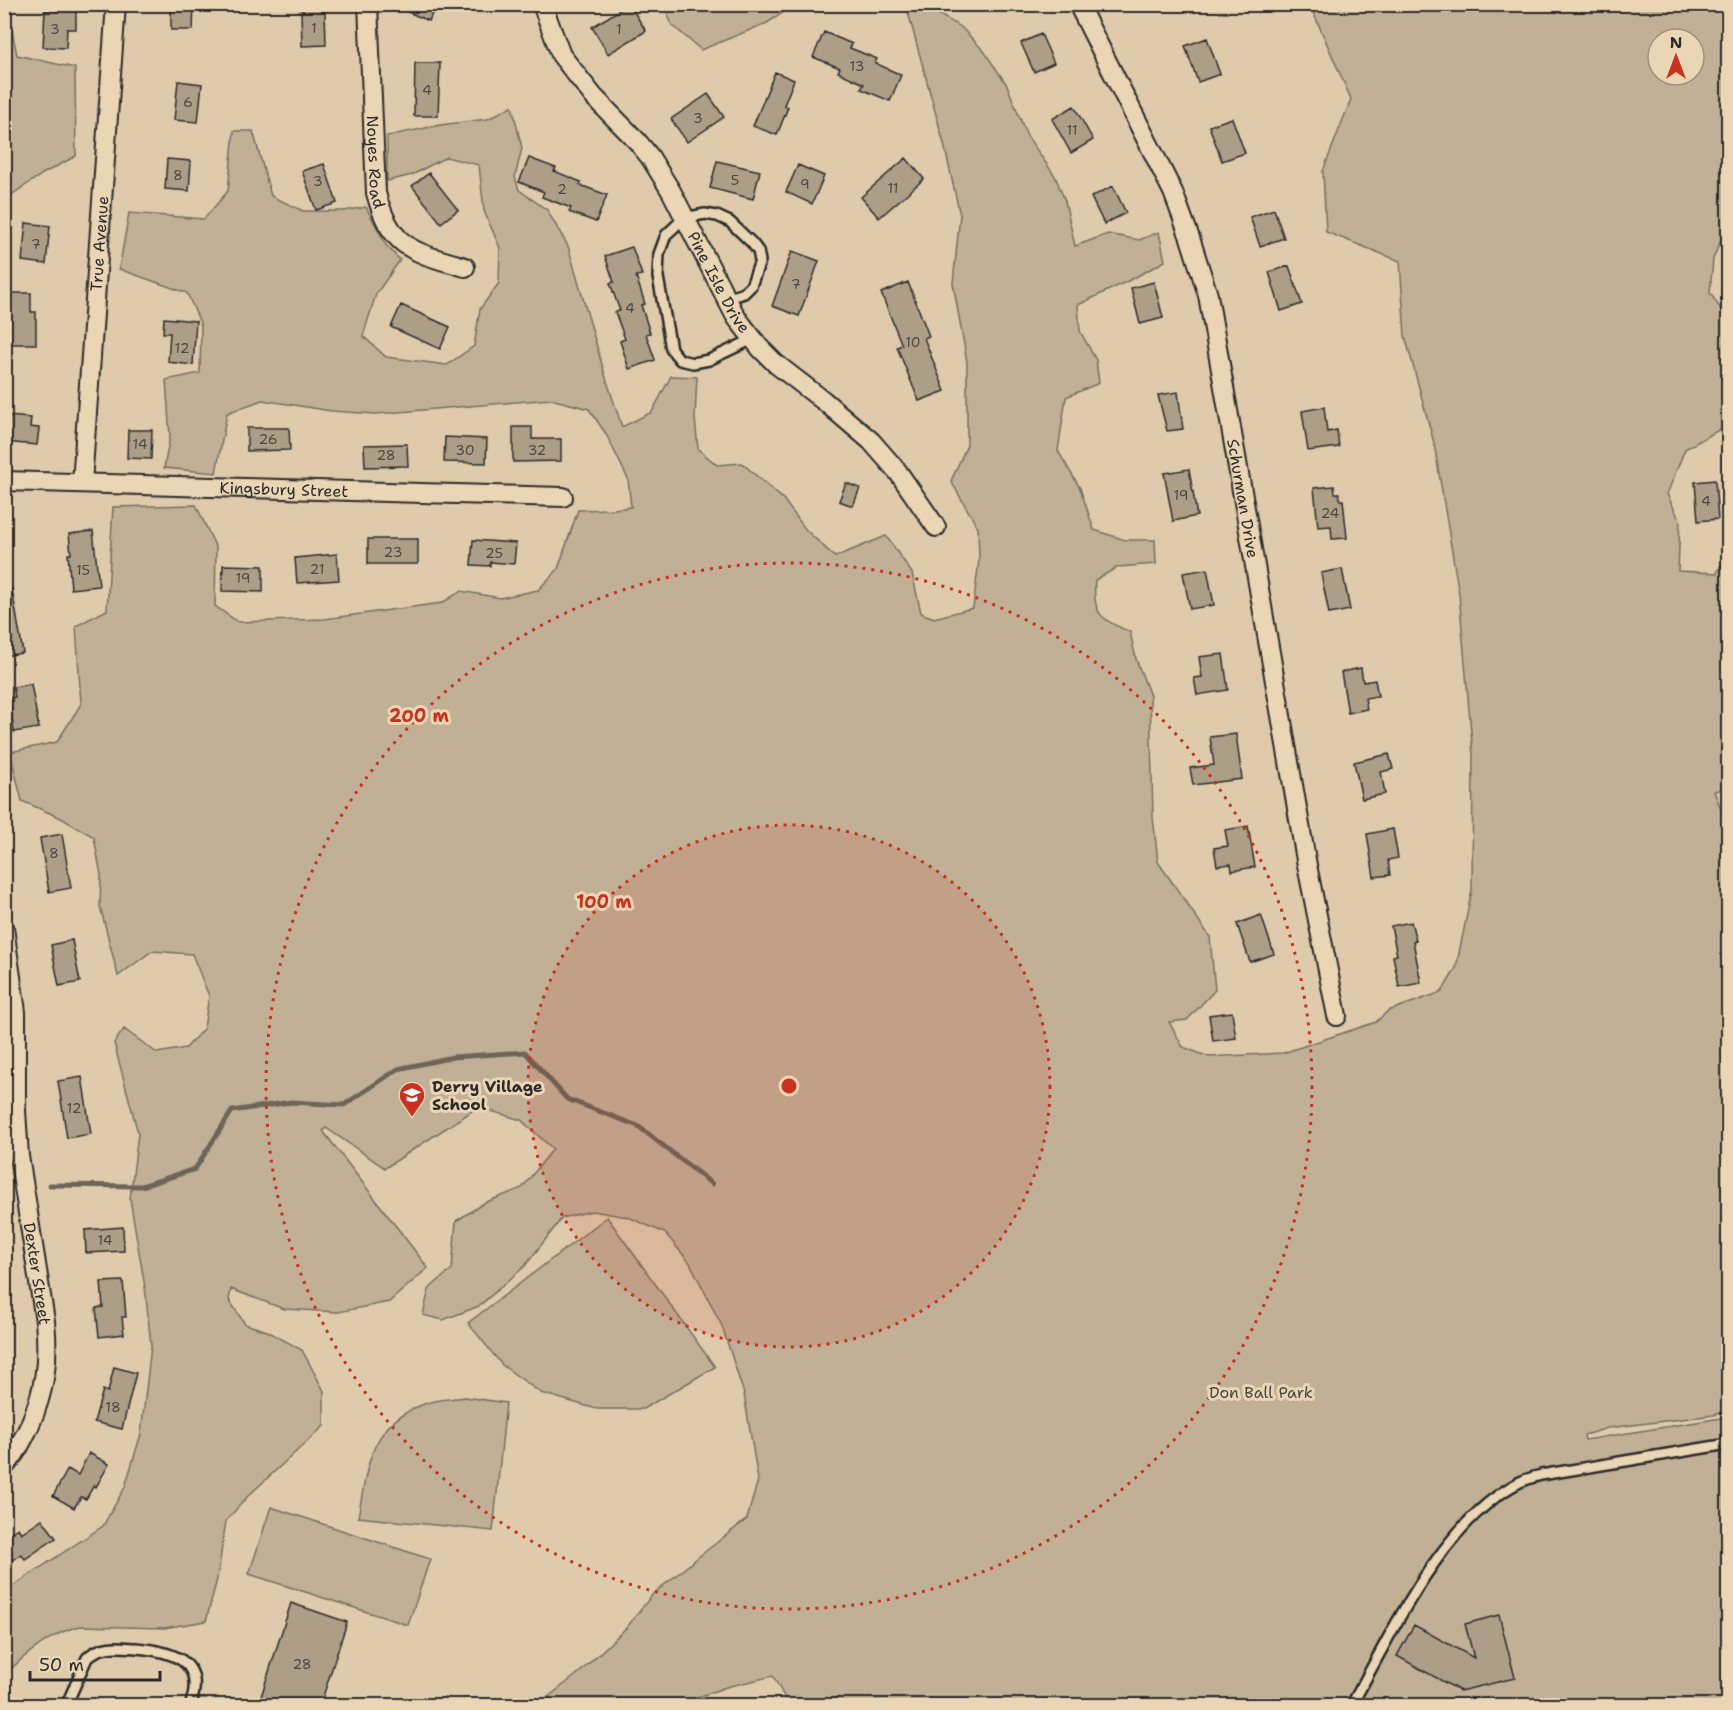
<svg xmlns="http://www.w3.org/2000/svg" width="1733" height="1710" font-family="'Shantell Sans',sans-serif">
<rect width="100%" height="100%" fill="#dfcbac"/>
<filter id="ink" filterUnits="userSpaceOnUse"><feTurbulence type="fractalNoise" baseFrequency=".0167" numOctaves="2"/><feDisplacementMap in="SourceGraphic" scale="12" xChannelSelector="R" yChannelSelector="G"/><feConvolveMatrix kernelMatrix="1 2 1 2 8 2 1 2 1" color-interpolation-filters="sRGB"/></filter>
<g filter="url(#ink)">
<path fill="#c1b096" stroke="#766e60" stroke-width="1.5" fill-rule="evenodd" d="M664,5V4L795,5L767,23L701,50L672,25Z
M906,5H935L938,14L961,27L984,51L1007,85L1027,136L1055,176L1065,201L1075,246L1108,234L1139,240L1159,232L1165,261L1132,279L1078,305L1080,331L1096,360L1099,383L1066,397L1058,451L1080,488L1094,530L1125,540H1155L1156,564L1118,567L1095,580C1093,615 1099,618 1130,632L1136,659L1150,696L1153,817L1158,862L1210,937L1215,990L1187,1020L1169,1022L1183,1047L1209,1057L1283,1053L1376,1022L1388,1011L1442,992L1456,968L1472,890L1473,755L1459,594L1434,443L1405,336L1400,261L1326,232L1323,171L1351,99L1310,5H1728V223L1713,259L1710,293L1728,320V417L1724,427L1685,449L1667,494L1680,521L1678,571L1717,573L1728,550V788L1714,791L1728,827V1411L1714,1415L1608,1428L1584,1435L1585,1440L1728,1417V1705L789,1706L773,1676L726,1687L684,1702L679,1705H538L580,1672L627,1627L652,1595L702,1554L747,1519L758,1480L744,1394L722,1326L690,1263L665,1233L628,1217L592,1211L562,1218L525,1266L479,1306L443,1320L423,1315L429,1289L452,1269L456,1221L484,1203L522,1188L553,1149L521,1120L478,1107L385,1168L326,1128L323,1131L428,1268L389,1302L338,1312L284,1309L231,1289L229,1300L245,1324L267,1331L302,1350L324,1391V1426L248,1496L226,1521L217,1579L206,1621L164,1628L81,1626C54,1631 24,1655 5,1675L4,1592L103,1526L125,1487L141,1434L151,1346L145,1287L130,1199L138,1133L114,1043L124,1029L157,1053L186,1048L204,1028L209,996L192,954L152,951L118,976L100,906L101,875L94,837L61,818L22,801L10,752L57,742L81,704L76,626L107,610L113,507L196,505L216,548L215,606L238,622L324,619L442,603L461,591L500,598L538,590L558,569L578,510L613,509L631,507L628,479L606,434L589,409L551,399L376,414L332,411L262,400L227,413L216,473L164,468L170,436L166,380L200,373L201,325L187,293L119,269L129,213L204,219L228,191L234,131H253L271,196L303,211H344L366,207L386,245L400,260L376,294L363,336L386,357L447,365L474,346L480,309L499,283L500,248L484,211L479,165L446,157L412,175L387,181V136L440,125L488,119L512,106L522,148L515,177L519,190L547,210L568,246L605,375L622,427L652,412L671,376L697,377L695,418L698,449L717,465L742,463L783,499L806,530L835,557L886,536L912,573L921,613L934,618L973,608L979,560L978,528L951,481L967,445V362L953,283L960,215L944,144ZM1658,39H1694V75H1658Z
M4,25H11L17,55L75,68L76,156L44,173L5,199Z
M607,1217L715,1367L643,1409H597L541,1393L502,1365L468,1323Z
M465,1397L506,1403L493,1531L358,1517C368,1466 368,1425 424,1404C436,1399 452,1399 465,1397Z
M271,1507L430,1559L408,1625L249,1574Z"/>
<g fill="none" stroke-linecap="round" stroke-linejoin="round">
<path stroke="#6c6559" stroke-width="5" d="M50,1185L142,1186L195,1169L232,1111L291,1102L344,1105L398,1069L453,1057L525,1052L567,1099L638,1126L712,1184"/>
</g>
<path fill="#ad9e88" stroke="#2b2b2b" stroke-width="1.5" d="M171,4H194L193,30H171Z
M303,4H321L322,11H325L326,45L302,46L301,11H303Z
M389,4H436L429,21Z
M629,4L646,31L608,54L592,27Z
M45,10L76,11V29H67L66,48L43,47Z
M824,32L852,44L850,48L877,59L875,63L901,75L890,101L861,89L864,84L838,72L840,68L813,57Z
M1041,34L1054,63L1034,72L1021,43Z
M1207,38L1220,74L1198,82L1185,46Z
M415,63H440L438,116H414Z
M775,72L794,80L784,105L788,107L777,135L753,126Z
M178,81L202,84L198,122L174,120Z
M708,94L724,117L687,142L671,119Z
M1074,106L1093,140L1071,153L1052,119Z
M1232,118L1245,153L1222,161L1209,126Z
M529,158L556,168L554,171L581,182L580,185L607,195L596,222L569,212L571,208L542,197L544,192L519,182Z
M906,158L924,179L879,218L861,197Z
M167,159L191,161L189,191L165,189Z
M717,161L760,171L753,199L710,188Z
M324,164L337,203L316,210L302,171Z
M798,165L824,176L812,204L786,192Z
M429,173L458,210L441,223L412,186Z
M1113,186L1126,213L1104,224L1091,197Z
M1274,209L1284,238L1260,246L1250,217Z
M26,223L50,226L46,264L22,261Z
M632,247L642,275L636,276L645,304L641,305L650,333L646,334L655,360L629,369L620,341L625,339L615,312L620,311L610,283L614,282L605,256Z
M792,251L819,261L799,316L772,306Z
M1289,266L1302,304L1281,311L1269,272Z
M908,282L929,336L924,338L945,391L919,401L897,347L902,345L881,293Z
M1154,282L1163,318L1140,324L1131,288Z
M6,293H31V312H36V344H4Z
M401,305L450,327L440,349L391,327Z
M164,318L196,321L193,365L168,362L170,333H163Z
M1178,392L1183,429L1167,431L1158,395Z
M1324,407L1327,432L1337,430L1339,447L1308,451L1302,411Z
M8,416L31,418L30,427L39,428L37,445L4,442V419H7Z
M513,427H532V439H561V461L513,462Z
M247,428H289L290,450L247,451Z
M128,430H152L151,459L127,458Z
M445,437L487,439L486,463L444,462Z
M407,444L408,466L365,467L364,445Z
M1189,469L1197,516L1173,521L1164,473Z
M1715,480L1718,519L1698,521L1695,482Z
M846,483L860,488L853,506L839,501Z
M1334,486L1335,493H1339L1340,500H1343L1347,538L1332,539L1331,526L1318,527L1314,488Z
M93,531L99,586L71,589L68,554H71L69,534Z
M368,539H418V564H368Z
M473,540L516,543L514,564L490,562V566L471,565Z
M337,554L339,580L297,583L295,558Z
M223,565L263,566V592L222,591Z
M1207,569L1214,605L1190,609L1183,573Z
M1342,569L1350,610L1329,614L1321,573Z
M12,589L23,653L4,656V590Z
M1223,654L1228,690L1197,695L1194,678L1202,677L1199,657Z
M1361,668L1363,682L1375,680L1378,696L1365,698L1367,709L1348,713L1341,672Z
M31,684L39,728L14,732L9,698L15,697L13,687Z
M1236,734L1242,779L1193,785L1190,768L1214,765L1210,737Z
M1389,754L1393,769L1381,772L1385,794L1362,799L1354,762Z
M1248,826L1255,867L1232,871L1231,864L1217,866L1214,848L1228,846L1225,830Z
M1393,829L1398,858L1388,860L1390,875L1374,877L1367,834Z
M62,834L71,888L49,892L40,838Z
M1261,915L1274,954L1250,962L1237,924Z
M1411,922L1416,940L1413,941L1421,983L1399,987L1393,956L1397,955L1391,926Z
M72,940L80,982L59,986L51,945Z
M1232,1012L1236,1038L1213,1041L1209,1015Z
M82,1077L91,1134L67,1138L58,1081Z
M123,1227L124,1251L86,1253L85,1230Z
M123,1281L126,1317H122L124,1334L99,1337L96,1308L103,1307L101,1282Z
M114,1367L136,1373L122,1429L94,1422L103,1390L108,1392Z
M89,1453L109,1464L96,1487L94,1485L86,1499L81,1497L74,1508L53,1496L68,1469L78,1475Z
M42,1519L56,1538L25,1559L21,1554L4,1566V1537L18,1528L21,1533Z
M291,1603L347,1622L320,1706H258Z
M1499,1615L1515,1678L1460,1691L1397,1656L1414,1625L1474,1658L1465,1624Z"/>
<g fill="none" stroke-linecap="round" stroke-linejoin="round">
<g stroke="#2b2b2b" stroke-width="14">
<path id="lane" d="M726,299L744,293L751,286L760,261L758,251L752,243L730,222L717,216L705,214L684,218L666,235L659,254L658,277L671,349L680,360L693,363L709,360L753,339
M66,1706L87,1658C101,1644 118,1647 136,1648C171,1651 207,1660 190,1706
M1351,1706C1392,1633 1442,1521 1520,1482C1526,1479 1534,1477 1541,1475L1728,1444"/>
</g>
<g stroke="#2b2b2b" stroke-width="22">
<g id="street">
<path id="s1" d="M368,4L376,193C391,249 413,252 465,267"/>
<path id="s2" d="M542,4L561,55L594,97L637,141L650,157L671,191L736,317L761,349L776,364L824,401L871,441L898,472L936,527"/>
<path id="s3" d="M1078,4L1173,192L1190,238L1208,295L1306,860L1337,1016"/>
<path id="s4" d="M4,481L563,497"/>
<path id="s5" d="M82,483L116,4"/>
<path id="s6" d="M4,928L16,1012V1111L19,1156L45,1321C49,1362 45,1390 29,1427C22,1441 15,1456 4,1467"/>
</g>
</g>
<use href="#lane" stroke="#ead5b4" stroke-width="9"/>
<use href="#street" stroke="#ead5b4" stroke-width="18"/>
</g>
</g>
<circle cx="789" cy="1086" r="261" fill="#c8321e" fill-opacity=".12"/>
<g fill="none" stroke="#c8321e" stroke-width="3" stroke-dasharray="3 6">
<circle cx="789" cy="1086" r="261"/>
<circle cx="789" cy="1086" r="523"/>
</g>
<defs>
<g id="school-pin" transform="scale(1.35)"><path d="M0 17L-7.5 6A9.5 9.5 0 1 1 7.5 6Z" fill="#c8321e" stroke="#ead5b4"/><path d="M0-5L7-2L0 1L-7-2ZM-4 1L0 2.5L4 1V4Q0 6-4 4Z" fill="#fff"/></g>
</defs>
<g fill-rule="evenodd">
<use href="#school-pin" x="412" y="1095"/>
</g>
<g text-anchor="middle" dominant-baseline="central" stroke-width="6" stroke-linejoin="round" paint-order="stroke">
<g font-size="14" fill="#4c4842">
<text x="314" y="28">1</text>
<text x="55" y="29">3</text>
<text x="619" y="29">1</text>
<text x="857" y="66">13</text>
<text x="427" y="90">4</text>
<text x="188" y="102">6</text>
<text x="698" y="118">3</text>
<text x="1072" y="130">11</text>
<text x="178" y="175">8</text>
<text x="735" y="180">5</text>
<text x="318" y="181">3</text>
<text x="805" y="184">9</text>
<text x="893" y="188">11</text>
<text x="562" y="189">2</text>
<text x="36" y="244">7</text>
<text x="796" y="284">7</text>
<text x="630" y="308">4</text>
<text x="913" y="342">10</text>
<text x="182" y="348">12</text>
<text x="268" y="439">26</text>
<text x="140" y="444">14</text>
<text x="465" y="450">30</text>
<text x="537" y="450">32</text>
<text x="386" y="455">28</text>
<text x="1181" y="495">19</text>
<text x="1706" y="501">4</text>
<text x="1330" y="513">24</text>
<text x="393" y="552">23</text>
<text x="494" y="553">25</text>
<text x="317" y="569">21</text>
<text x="83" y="570">15</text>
<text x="243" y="578">19</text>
<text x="54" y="853">8</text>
<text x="74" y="1108">12</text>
<text x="105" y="1240">14</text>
<text x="113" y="1407">18</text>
<text x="302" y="1664">28</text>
</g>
<g font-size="16" fill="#2b2b2b" stroke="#ead5b4">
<text stroke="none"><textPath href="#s1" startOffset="158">Noyes Road</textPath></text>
<text stroke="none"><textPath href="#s5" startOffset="240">True Avenue</textPath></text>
<text stroke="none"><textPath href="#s2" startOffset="333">Pine Isle Drive</textPath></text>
<text stroke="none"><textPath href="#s4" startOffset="280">Kingsbury Street</textPath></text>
<text stroke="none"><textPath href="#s3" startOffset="526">Schurman Drive</textPath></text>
<text stroke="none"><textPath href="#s6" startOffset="348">Dexter Street</textPath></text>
</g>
<g font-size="16" font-weight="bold" fill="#2b2b2b" stroke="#ead5b4" text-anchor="start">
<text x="432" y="1086">Derry Village<tspan x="432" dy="18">School</tspan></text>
</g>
<g font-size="16" fill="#494640" stroke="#ead5b4">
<text x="1261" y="1392">Don Ball Park</text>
</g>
</g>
<circle cx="789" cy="1086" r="9" fill="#c8321e" stroke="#ead5b4" stroke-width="3"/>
<g font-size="18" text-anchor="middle" font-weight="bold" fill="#c8321e" stroke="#ead5b4" stroke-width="6" stroke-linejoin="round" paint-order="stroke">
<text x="419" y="722">200 m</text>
<text x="604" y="908">100 m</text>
</g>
<rect width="1733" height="1710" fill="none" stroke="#ead5b4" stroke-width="24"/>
<rect x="12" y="12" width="1709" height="1686" fill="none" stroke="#2b2b2b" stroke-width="2" filter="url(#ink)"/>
<g transform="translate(1676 57)"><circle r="28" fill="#ead5b4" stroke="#9e917d" stroke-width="1.5"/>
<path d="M0-4.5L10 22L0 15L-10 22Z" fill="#c8321e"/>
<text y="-9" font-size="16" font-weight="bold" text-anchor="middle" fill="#2b2b2b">N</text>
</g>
<path d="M30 1671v9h130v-9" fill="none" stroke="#2b2b2b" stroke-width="3"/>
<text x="39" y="1671" font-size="18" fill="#2b2b2b" stroke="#ead5b4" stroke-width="4.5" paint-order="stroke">50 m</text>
</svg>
